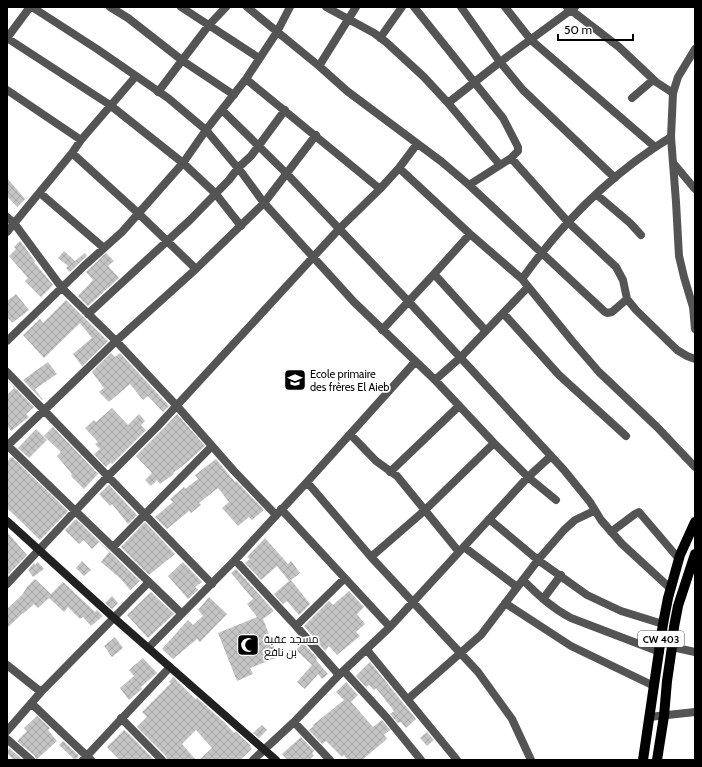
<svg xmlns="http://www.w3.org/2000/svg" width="702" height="767" font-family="Cabin,Cairo,sans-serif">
<defs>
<pattern id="building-cross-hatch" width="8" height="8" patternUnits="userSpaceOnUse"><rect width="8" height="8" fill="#c4c4c4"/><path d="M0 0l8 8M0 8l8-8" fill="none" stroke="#a7a7a7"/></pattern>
</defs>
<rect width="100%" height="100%" fill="#fff"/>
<path fill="url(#building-cross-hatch)" d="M7,178L25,199L17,207L7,196Z
M20,241L35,261L34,262L53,285L41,297L25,281L28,278L9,256L16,249L14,247Z
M64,251L75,261L85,253L87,256L70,272L66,268L68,266L58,258Z
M106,253L114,261L108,266L119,278L88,306L78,296L93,280L86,272Z
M16,294L29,310L12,323L7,317V301Z
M66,300L108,341L82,366L73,354L92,338L80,323L44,358L23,335L40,319L43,323Z
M111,353L115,357L120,353L169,406L163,412L148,396L143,400L130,384L109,402L99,392L104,388L92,372Z
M48,362L57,374L35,389L43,400H42L23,380Z
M7,380L34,407L26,414L29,417L11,431L7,425V395L14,388Z
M112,408L128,425L139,414L145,421L141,425L146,430L112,464L111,462L106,467L94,454L100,449L95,444L98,442L85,428L94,420L96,422Z
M177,414L205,446L185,464L173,473L174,474L160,484L157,480L151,486L145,480L152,473L136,456L165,427Z
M53,427L98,474L84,489L71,476L72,474L57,456L61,452L44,436Z
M36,429L47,440L29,458L18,448Z
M12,457L68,511L40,540L7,508V461Z
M216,459L235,482L236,481L264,510L252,520L249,517L238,526L222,508L229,502L218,488L199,503L201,505L191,513L189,511L167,529L155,517L173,502L170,499L184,487L185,489L198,479L195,475Z
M109,485L137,515L128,524L112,504L110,506L99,494Z
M76,519L140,581L130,590L121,579L101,562L109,552L99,542L92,549L84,540L79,544L65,530Z
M145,522L175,554L149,575L121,547Z
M7,532L27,555L7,576Z
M265,538L288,564L291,561L300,573L291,580L310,604L299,615L287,601L283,604L274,594L289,581L277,566L261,580L245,563L250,559L247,557Z
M82,561L91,570L84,576L76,568Z
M38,562L44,569L33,577L28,570L34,563L35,565Z
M183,562L202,582L195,587L198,590L188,599L168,576Z
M236,569L274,611L263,619L278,657L250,668L253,674L237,681L218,633L257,617L247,604L253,599L231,573Z
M35,579L51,594L63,582L95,612L97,610L103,616L91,626L83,617L80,619L68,607L64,612L49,598L38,608L34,604L23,614V613L7,628V609L22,595L27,587Z
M349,591L364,607L357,614L365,624L356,632L360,636L337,655L329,646L325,651L304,626L329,601L333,605Z
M151,592L174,614L148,638L127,615Z
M112,596L118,603L112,609L105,603Z
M209,597L227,614L200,642L197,639L173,659L162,649L188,620L193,625L203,616L198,610Z
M115,637L123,648L112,657L104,646Z
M303,643L317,658L316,660L328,674L322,679L318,674L305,689L297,682L312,665L296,650Z
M143,658L157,673L141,687L142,689L129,700L120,688L134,676L129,670Z
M370,662L416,719L406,728L401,722L398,723L390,714L394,711L376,688L374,690L369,685L366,687L356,676Z
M173,677L196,700L197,698L225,723L234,733L236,732L251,746L250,747L252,749L240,760H199L212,748L196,730L182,744L196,760H167L166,756L137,727L147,717L142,712L171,683L169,682Z
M346,682L358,695L351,702L373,727L382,720L390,730L384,735L387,739L362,760H348L344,755L342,757L326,741L322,744L309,730L314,726L313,725L344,700L336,692Z
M37,716L50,728L48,730L57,741L36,760L35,756L17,741L27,731L24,728Z
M262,725L267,730L259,738L253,733Z
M124,730L130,735L154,760H120L107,747Z
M427,732L434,740L427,746L420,738Z
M301,737L314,751L312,753L314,756L309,760H288L282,754Z
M63,741L79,756L75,760L59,745Z
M9,748L23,760H14L7,753Z"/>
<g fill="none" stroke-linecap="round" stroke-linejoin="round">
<path stroke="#545454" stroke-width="8" d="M32,7L97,49L168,98L206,130L242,173L264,203L354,302L435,380L461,357L528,287
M110,7L128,18L183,61L234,95
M181,7L259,58
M247,7L319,66L347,91L442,162L469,185L605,312L607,313L612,312L627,299
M326,7L374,33L386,42L424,77L448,103L500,165
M414,7L503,118L518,147V151L511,158
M461,7L500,62L523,90L615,178
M505,7L531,40L655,147
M567,7L619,47L656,82L673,93
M7,38L110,105L183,163L215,193L241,226
M7,38L30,7
M380,38L402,7
M319,66L356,7
M246,79L380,189
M7,90L81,140
M158,92L209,25L226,7
M632,98L653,80
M448,103L500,62L575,7
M222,110L286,173L409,302L564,470L590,502L601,520L622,544L671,589
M72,153L138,213L196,269
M674,164L695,189
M399,168L470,234L522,279L573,342L599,372L657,427L695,467
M469,185L511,158L568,222L616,267L623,280L627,299L636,310L677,350L687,356L695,359
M40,193L104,248
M596,194L630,223L641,235
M7,217L14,223L62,288L116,341L176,405L234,471L276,515
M7,232L72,153L81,140L136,76
M434,274L485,330
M522,279C562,223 612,173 671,137
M503,313L559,375L626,436
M88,314L190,220L229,180L238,168L251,156L285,110
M382,330L434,274L470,234
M7,341L84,266L122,232L183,163L206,130L246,79L277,32L290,7
M7,372L212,584
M435,380L494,443L528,477L556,500
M350,434L376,461L397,476L459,552
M7,445L181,613
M7,446L116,341L196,269L264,203L316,135
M390,472L459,406
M307,482L371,557L478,672L512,719L531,760
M281,509L390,627
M489,519L538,560L587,595L621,611L663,624
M611,532L635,514L639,512L679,559
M113,547L212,446
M464,547L517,587
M371,557L424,511L494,443
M235,560L296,626L339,675
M523,580C538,595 552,608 571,618L660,652
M7,584L108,476L157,427L339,229L380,189L399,168L417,144
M543,599L561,575
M505,603L571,646L654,686
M296,626L345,578
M672,647L695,652
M148,648L235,560L307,482L415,362
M367,650L457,760
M7,665L41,692
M344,671L387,718L421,760
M408,699L481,635L538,560L564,530L575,520L594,511
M31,703L91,760
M649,717L695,712
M121,718L162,760
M294,722L330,760
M7,731L41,692L149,582
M7,739L31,760
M83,760L170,667
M253,760L294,722L339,675L390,627L528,477L551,456"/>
<path stroke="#545454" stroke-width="8" d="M695,49L678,77L673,93L671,137L676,202L679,256L684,277L693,307L695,329"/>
<path stroke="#212121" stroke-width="8" d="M7,521L114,618L276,760"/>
<path stroke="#000" stroke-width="10" d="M643,760L663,624L668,598L680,555L695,522
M657,760L664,716L667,681L672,647L674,627L678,606L695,554"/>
</g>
<defs>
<g id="school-square" transform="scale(1.15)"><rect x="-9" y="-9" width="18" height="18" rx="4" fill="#000" stroke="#fff"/><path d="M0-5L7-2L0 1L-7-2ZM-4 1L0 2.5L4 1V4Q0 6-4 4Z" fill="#fff"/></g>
<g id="mosque-square" transform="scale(1.15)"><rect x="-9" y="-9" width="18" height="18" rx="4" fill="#000" stroke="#fff"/><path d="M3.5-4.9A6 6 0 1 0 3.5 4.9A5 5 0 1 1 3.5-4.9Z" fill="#fff"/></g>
</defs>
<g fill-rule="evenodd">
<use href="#school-square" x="295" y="380"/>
<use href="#mosque-square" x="248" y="645"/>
</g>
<g text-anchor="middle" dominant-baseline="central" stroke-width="3.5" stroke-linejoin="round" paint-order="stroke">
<rect fill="#fff" stroke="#4c4c4c" stroke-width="1" x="638" y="631" width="46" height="16" rx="3"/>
<g font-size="10" font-weight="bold" fill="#000">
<text x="661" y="639">CW 403</text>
</g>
<g font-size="11" fill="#000" stroke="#fff" text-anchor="start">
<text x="310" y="374">Ecole primaire<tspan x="310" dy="13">des frères El Aieb</tspan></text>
<text x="264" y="639">مسجد عقبة<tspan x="264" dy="13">بن نافع</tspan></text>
</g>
</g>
<rect width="702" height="767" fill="none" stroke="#000000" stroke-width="16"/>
<path d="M558 34v6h75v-6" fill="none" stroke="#000000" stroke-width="2"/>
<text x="564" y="34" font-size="12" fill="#000000" stroke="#ffffff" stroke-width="3" paint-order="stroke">50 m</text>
</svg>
